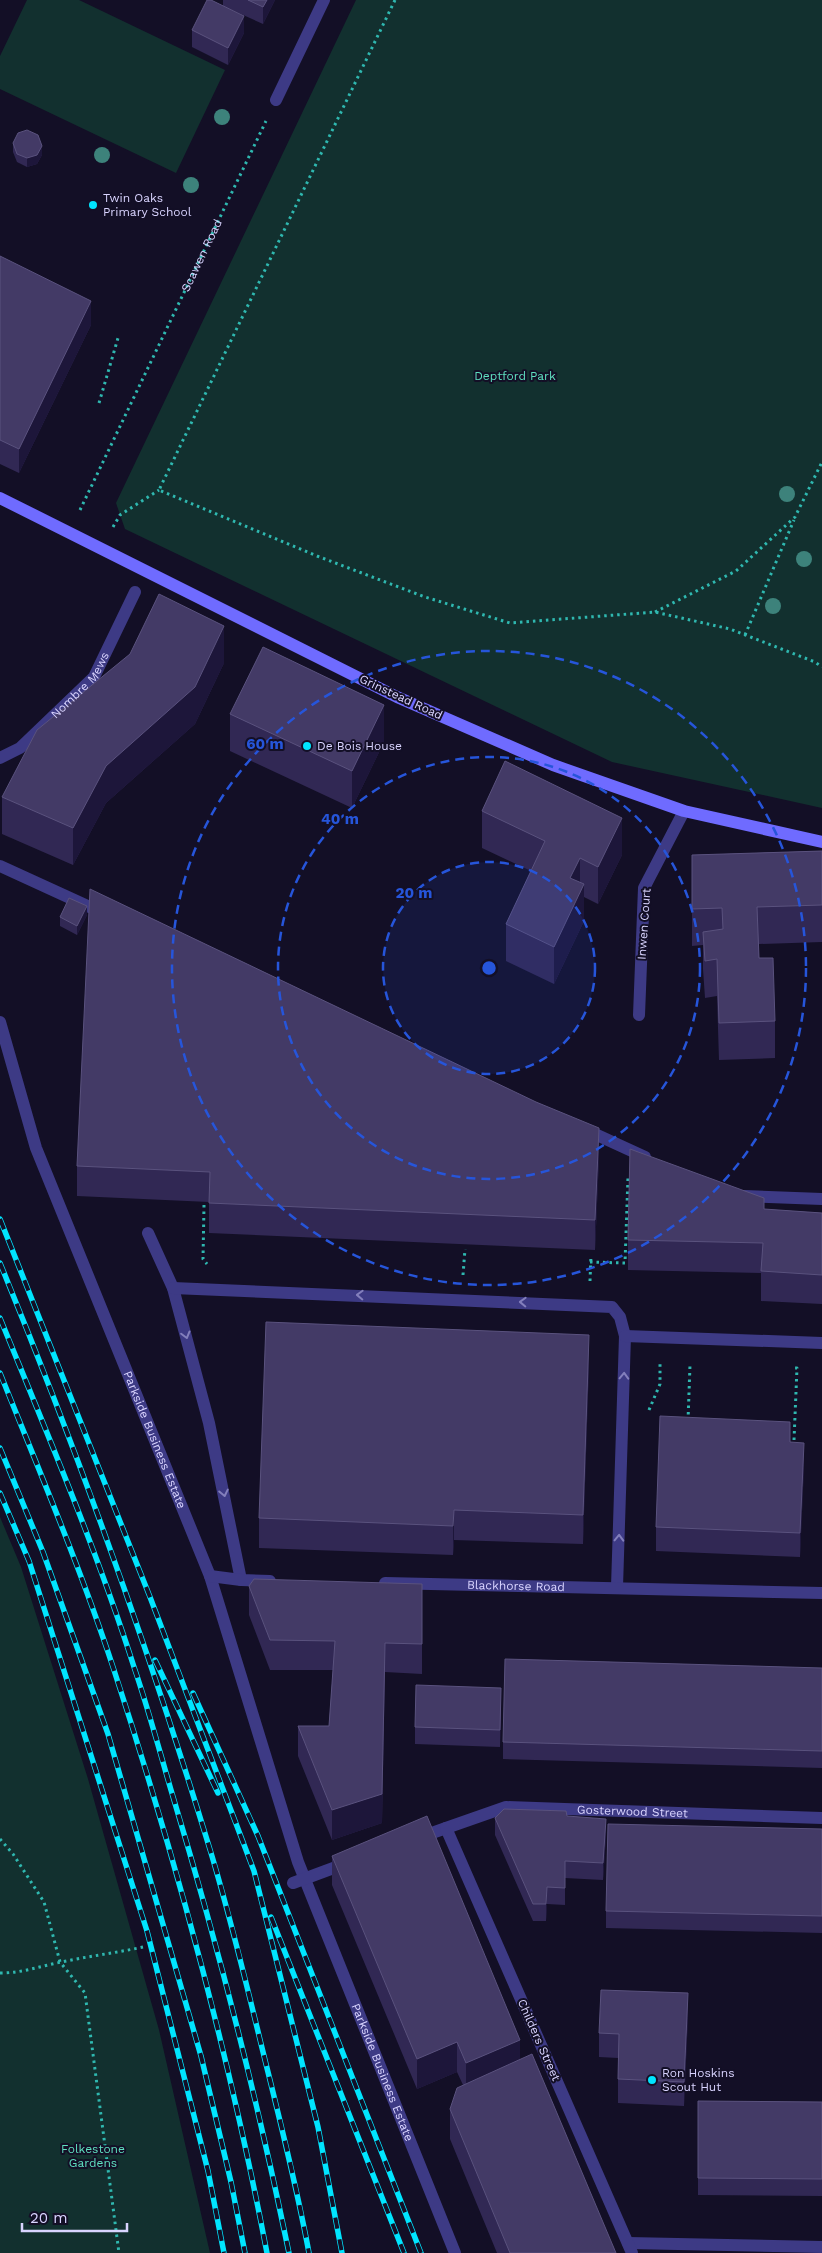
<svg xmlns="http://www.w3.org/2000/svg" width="822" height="2253" font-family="'Work Sans',sans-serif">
<rect width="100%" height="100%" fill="#130f26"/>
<path fill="#12302f" d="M27,0H79L225,70L176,173L0,89V56Z
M356,0H822V808L612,762L125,529L116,503Z
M0,1517L21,1567L88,1779L159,2030L210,2253H0Z"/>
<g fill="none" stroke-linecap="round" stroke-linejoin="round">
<g stroke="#2fb8b0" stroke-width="3" stroke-dasharray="2.5 4" stroke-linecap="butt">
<path d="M395,0L159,490L317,556L425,597L510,623L655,612L730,629L815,662L822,667"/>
<path d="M99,403L118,338"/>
<path id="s1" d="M80,510L266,121"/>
<path d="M113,527L120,515L159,490"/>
<path d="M655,612L736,571L795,517L822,462"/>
<path d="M745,635L794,520"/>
<path d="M204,1205L203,1259L207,1264"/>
<path d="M590,1262L625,1263L628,1177"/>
<path d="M463,1275L465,1249"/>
<path d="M590,1281L591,1255"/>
<path d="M649,1410L660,1384V1364"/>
<path d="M688,1421L690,1365"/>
<path d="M794,1440L797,1368H795"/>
<path d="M0,1839L13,1854L44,1902L60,1962L85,1993L119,2253"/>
<path d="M0,1973C23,1973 40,1966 62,1962C89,1956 116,1953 143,1947"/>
</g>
<g stroke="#3d3a85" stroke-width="12">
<path d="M0,866L105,914"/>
<path id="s2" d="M0,1022L36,1148L210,1576L298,1862L455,2253"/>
<path d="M584,1129L645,1157"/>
<path d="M744,1196L822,1199"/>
<path d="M148,1233L173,1288L209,1423L241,1580"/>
<path d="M173,1288L612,1307L620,1317L625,1336L617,1587"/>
<path d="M625,1336L822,1343"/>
<path d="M418,1838L446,1828"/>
<path d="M293,1883L347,1863"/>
</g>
<g stroke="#3d3a85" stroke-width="12">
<path d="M276,100L324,0"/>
<path id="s3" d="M0,758L20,748L94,677L135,592"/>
<path d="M639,1015L644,888L684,811"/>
<path d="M210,1576L241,1580L270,1581"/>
<path id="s4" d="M385,1583L822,1593"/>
<path d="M628,2243L822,2247"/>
<path id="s5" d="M632,2253L446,1828L506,1807L822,1818"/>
</g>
<path stroke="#6f6bff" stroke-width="12" d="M0,498L397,697L553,765L684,811L822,842"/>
<g stroke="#00e5ff" stroke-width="5.5">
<path id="rail" d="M0,1219L150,1597L254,1871L318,2127L342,2253
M0,1263C78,1453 148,1647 208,1843C230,1914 247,1987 265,2060C281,2124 297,2188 309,2253
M0,1318C47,1433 96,1548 134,1667C148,1708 159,1749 171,1790C217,1942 257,2097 289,2253
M0,1373C39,1470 80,1567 113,1667C176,1859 229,2054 267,2253
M0,1448L43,1552L108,1734L201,2056L231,2182L245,2253
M0,1493L29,1561L147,1931L208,2171L224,2253
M155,1660L218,1793
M193,1693L258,1836L421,2253
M271,1917L404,2253"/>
</g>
<use href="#rail" stroke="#130f26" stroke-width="4" stroke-dasharray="11" stroke-linecap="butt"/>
</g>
<g fill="#3d827b">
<circle cx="222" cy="117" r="8"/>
<circle cx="102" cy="155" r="8"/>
<circle cx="191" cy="185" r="8"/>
<circle cx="787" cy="494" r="8"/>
<circle cx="804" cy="559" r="8"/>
<circle cx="773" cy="606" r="8"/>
</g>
<path fill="#312854" d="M223,0H275L263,24L223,6Z
M192,30L244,33L228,65L192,47Z
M13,143L42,155L37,164L27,167L17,162L13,152Z
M0,256L91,325L19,473L0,464Z
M224,663L195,724L106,803L73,865L2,834V797Z
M230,714L384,742L352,808L230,751Z
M482,811L622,855L598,904L584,897V921L554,984L506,961V924L531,871L482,848Z
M822,851V942L759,944V958L775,1021V1058L719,1060L717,996L705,998L703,969V945L692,946V855Z
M87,915L77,935L60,926V917Z
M599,1158L595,1250L209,1233V1202L77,1196V1166Z
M764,1209L822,1213V1304L761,1301V1273L628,1270V1240Z
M589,1365L583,1544L454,1540L453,1555L259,1548V1518Z
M790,1442L804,1467L800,1557L656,1551V1527Z
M422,1584V1674L385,1672L382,1823L332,1840L298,1756V1726H329L333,1670H270L249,1615V1586Z
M822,1668V1768L503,1759V1742Z
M501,1705L500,1747L415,1744V1727Z
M495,1818L606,1836L603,1880L565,1878V1905L547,1904L546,1921H533L495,1835Z
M822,1829V1933L606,1928V1911Z
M332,1856L520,2059L616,2253H497L450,2139V2109L463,2085L457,2072L417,2089L332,1885Z
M688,2017L684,2106L618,2103V2058L599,2057V2033Z
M698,2101L822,2102V2196L698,2195Z"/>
<path fill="#1d163a" d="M267,0H275L263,24V7Z
M244,16V33L228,65V48Z
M42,146V155L37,164L27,167V158Z
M91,301V325L19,473V449Z
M224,626V663L195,724L106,803L73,865V828L106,766Z
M384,705V742L352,808V771Z
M622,818V855L598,904V867Z
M580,858V894L584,884V921L554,984V947L570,878Z
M87,906V915L77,935V926Z
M599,1128V1158L595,1250V1220Z
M589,1335V1365L583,1544V1515Z
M804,1443V1467L800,1557V1533Z
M454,1510V1540L453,1555V1526Z
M385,1643L382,1823L332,1840V1810Z
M501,1688V1705L500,1747V1730Z
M606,1819V1836L603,1880V1863Z
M547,1887V1904L546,1921V1904Z
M688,1993V2017L684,2106V2082Z
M520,2040V2070L466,2093V2063Z
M457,2042V2072L417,2089V2059Z"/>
<path fill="#433a66" stroke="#5a527e" d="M207,0H211L244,16L228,48L192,30Z
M248,0H267L263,7Z
M27,130L38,135L42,146L37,155L27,158L17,154L13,143L18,133Z
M0,256L91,301L19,449L0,440Z
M159,594L224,626L195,687L106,766L73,828L2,797L37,730L130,654Z
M263,647L384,705L352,771L230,714Z
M505,761L622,818L598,867L580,858L570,878L584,884L554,947L506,924L545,841L482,811Z
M822,851V905L757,907L759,958H773L775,1021L719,1023L717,959L705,961L703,932L723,929L722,908L692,909V855Z
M90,889L536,1102L599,1128L595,1220L209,1203L210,1172L77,1166Z
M69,898L87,906L77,926L60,917Z
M630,1149L764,1198V1209L822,1213V1275L761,1271L763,1243L628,1240Z
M266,1322L589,1335L583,1515L454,1510L453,1526L259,1518Z
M660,1416L790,1422V1442L804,1443L800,1533L656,1527Z
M254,1579L422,1584V1644L385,1643L382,1794L332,1810L298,1726H329L335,1641L270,1640L249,1586Z
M505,1659L822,1668V1751L503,1742Z
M416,1685L501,1688L500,1730L415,1727Z
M504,1809L566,1811L567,1816L606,1819L603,1863L565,1861V1888L547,1887L546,1904H533L495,1818Z
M427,1816L520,2040L466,2063L457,2042L417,2059L332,1856Z
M608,1824L822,1829V1916L606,1911Z
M601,1990L688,1993L684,2082L618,2079L619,2034L599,2033Z
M532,2054L616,2253H510L450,2109L457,2088Z
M698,2101L822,2102V2179L698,2178Z"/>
<defs><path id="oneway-chevron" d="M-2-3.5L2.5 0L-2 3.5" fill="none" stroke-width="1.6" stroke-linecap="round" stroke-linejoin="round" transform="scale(1.25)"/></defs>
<g stroke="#837fbc">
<use href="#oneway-chevron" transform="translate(360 1295) rotate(-178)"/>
<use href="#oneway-chevron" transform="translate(523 1302) rotate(-178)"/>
<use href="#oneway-chevron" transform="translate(186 1335) rotate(75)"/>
<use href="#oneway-chevron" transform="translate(624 1376) rotate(-88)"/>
<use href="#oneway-chevron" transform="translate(224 1493) rotate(78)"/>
<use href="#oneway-chevron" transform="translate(619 1538) rotate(-88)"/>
</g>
<circle cx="489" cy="968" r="106" fill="#2655da" fill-opacity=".12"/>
<g fill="none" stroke="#2655da" stroke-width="2.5" stroke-dasharray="9 6">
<circle cx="489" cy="968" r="106"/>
<circle cx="489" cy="968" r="211"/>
<circle cx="489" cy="968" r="317"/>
</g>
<g fill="#00e5ff" stroke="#130f26" stroke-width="2">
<circle cx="93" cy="205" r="5"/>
<circle cx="307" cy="746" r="5"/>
<circle cx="652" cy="2080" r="5"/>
</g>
<g text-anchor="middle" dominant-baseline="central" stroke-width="4" stroke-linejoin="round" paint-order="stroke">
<g font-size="12" fill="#d9d4ff" stroke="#130f26" text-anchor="start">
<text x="103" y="198">Twin Oaks<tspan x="103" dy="14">Primary School</tspan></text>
<text x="317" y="746">De Bois House</text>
<text x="662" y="2073">Ron Hoskins<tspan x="662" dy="14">Scout Hut</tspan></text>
</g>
<g font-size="12" fill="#d9d4ff" stroke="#130f26">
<text stroke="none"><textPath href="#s1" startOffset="282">Scawen Road</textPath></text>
<text stroke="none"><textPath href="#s3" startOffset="110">Nombre Mews</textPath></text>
<text transform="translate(401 697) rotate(25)">Grinstead Road</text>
<text transform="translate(644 924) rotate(-86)">Inwen Court</text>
<text stroke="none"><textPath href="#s2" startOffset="446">Parkside Business Estate</textPath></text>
<text stroke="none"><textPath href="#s4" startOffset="131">Blackhorse Road</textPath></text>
<text stroke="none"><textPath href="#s5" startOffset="654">Gosterwood Street</textPath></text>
<text transform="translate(539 2040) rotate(66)">Childers Street</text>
<text stroke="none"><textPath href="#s2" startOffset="1119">Parkside Business Estate</textPath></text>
</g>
<g font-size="12" fill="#5fe0c0" stroke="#130f26">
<text x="515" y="376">Deptford Park</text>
<text x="93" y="2149">Folkestone<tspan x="93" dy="14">Gardens</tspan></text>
</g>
</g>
<circle cx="489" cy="968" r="8" fill="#2655da" stroke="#130f26" stroke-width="2.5"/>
<g font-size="15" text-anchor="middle" font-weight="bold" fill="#2655da" stroke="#130f26" stroke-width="4" stroke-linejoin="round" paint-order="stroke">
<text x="265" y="749">60 m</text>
<text x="340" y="824">40 m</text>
<text x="414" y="898">20 m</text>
</g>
<path d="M22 2223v8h105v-8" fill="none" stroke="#d9d4ff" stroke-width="2.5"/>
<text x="30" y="2223" font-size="15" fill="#d9d4ff" stroke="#130f26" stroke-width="4" paint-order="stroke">20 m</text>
</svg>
